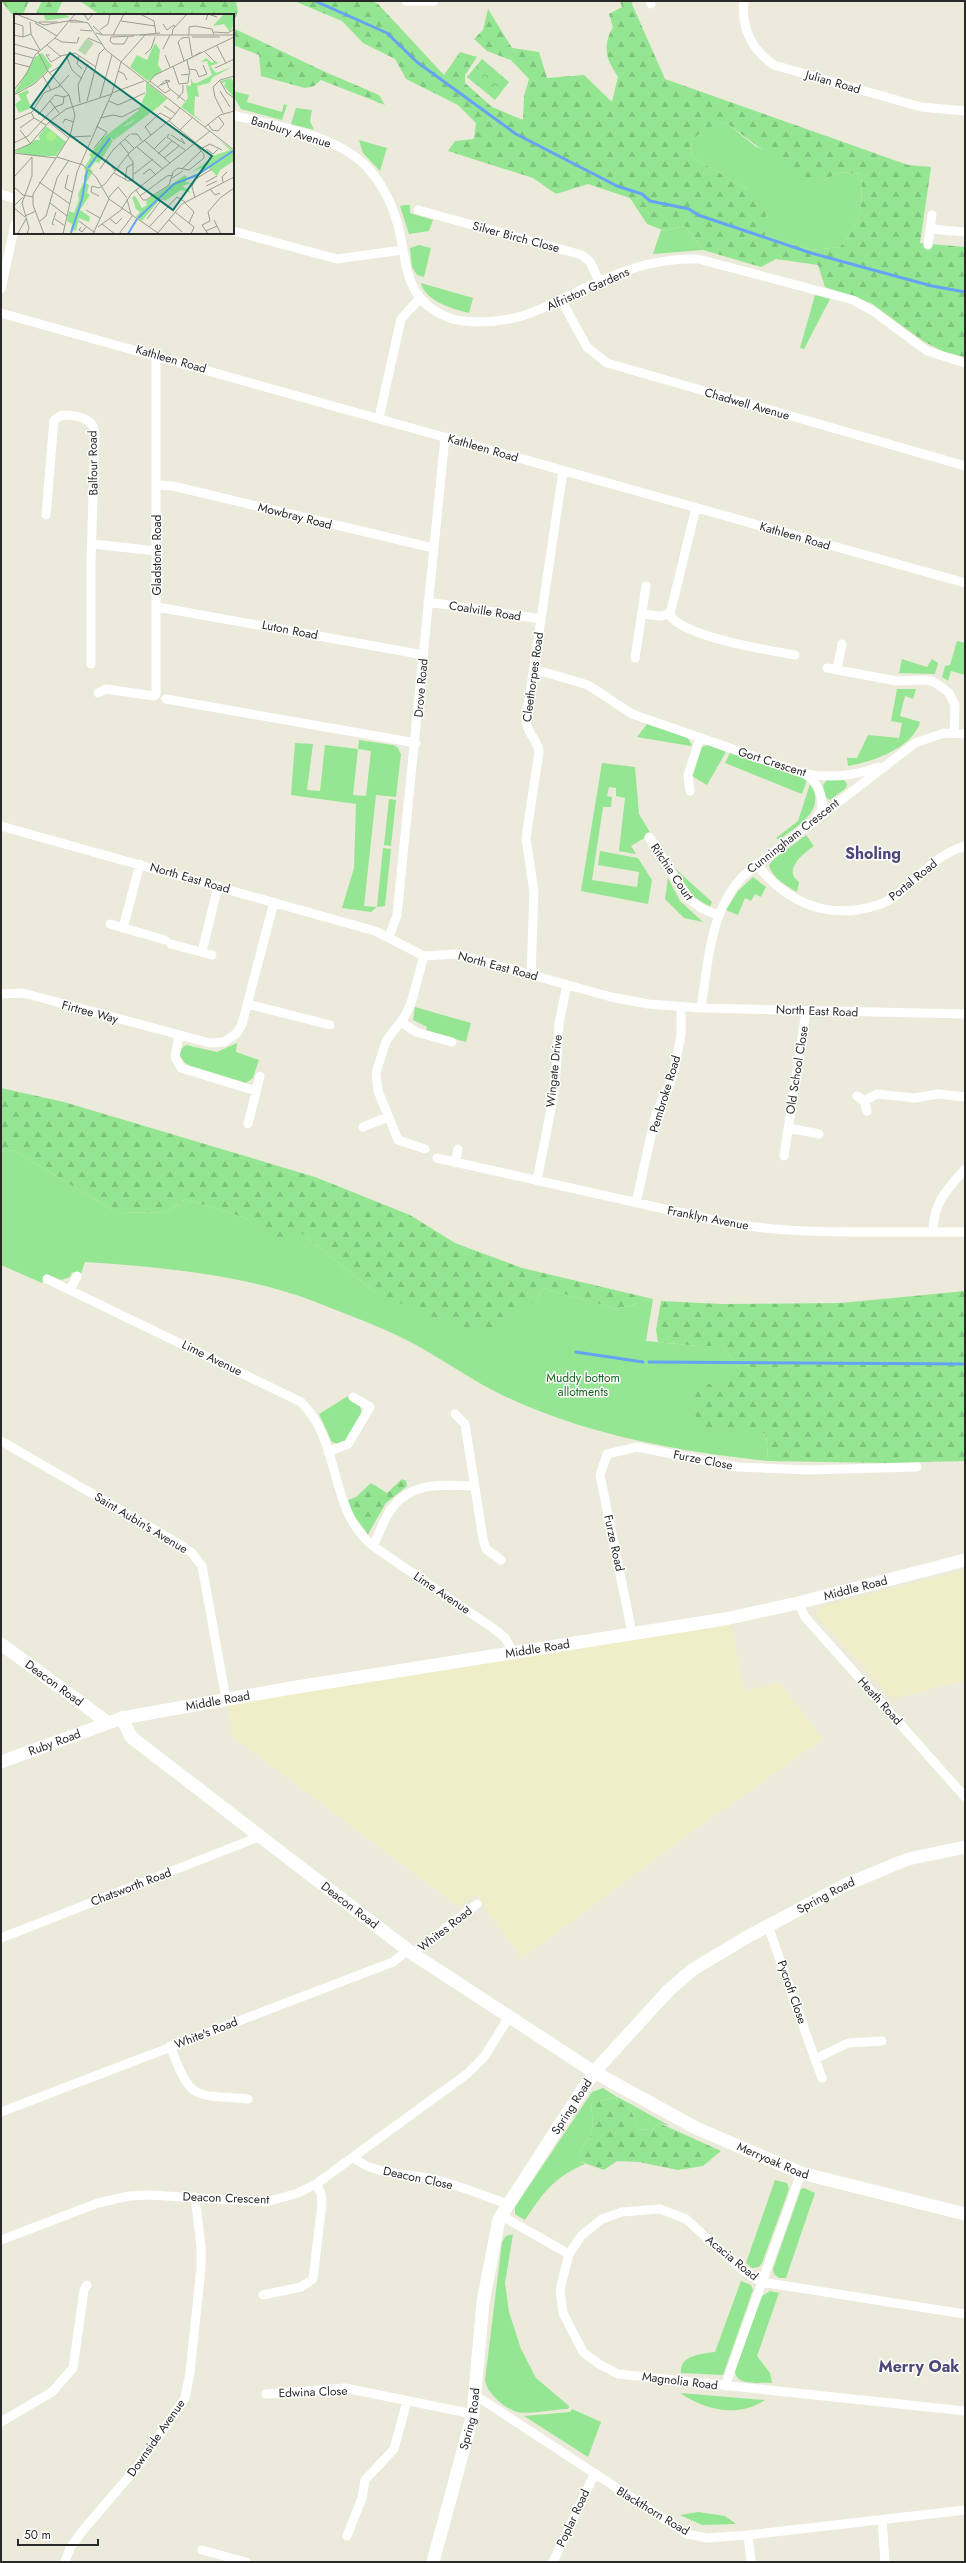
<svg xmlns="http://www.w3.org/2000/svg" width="966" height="2563" font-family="Jost,sans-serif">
<defs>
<pattern id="forest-firs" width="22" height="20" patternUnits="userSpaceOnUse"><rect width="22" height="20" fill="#95e692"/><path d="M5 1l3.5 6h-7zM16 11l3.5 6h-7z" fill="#80c57e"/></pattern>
<pattern id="park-crowns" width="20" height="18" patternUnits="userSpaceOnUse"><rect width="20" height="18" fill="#95e692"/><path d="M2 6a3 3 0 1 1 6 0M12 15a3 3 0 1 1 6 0" fill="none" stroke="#80c57e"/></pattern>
</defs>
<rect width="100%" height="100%" fill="#eceada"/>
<path fill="#efeec8" d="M965,1570V1680L893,1699L819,1619L817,1614L821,1606Z
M730,1618L744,1691L779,1683L823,1739L710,1819L522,1958L476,1895L459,1907L233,1737L226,1699Z"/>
<path fill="#95e692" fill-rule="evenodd" d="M233,91L249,95L247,102L282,112L284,104L287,105L282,120L241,109L233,96Z
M296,108L312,110L310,121L314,130L291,124Z
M725,122L755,146L824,180L840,172L861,174C863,207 862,221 840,247L811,250L765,236L747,189L692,157L691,141L706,127Z
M359,140L387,148L380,171L363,153Z
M405,205H410V213L433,220L429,231L409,234L400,206Z
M685,226L703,250L653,254L661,230L665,231Z
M419,245L431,248L424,277L417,275L412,267L410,248Z
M421,283L473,298L469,313C453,309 425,301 421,283Z
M815,295L830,299L804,349L800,348Z
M957,641L965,643V675L951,671L948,681L942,677L945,666L950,665Z
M902,659L927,667L932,659L938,663L935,674L899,673Z
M897,689H916L913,699L905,696L900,716L920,722C913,748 872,762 848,766L847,758H857L868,735L899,738L902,723L891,721Z
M647,724L687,737L692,745L690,746L637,737Z
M359,740L393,745L397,747L401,754L396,797L376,795L364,906L377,907L383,848L391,849L385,906L377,907L371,912L342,908L354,868L356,804L291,795L295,743L313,744L307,790L320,791L325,745L358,749ZM358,749L371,751L366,796L353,795Z
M708,745L726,752L707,785L692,776L701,747Z
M730,753L805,779L807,780L802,794L725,763Z
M602,763L635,767L639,814L651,834L631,846L636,854L619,851L625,798L616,796V788L609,787L607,796L612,797L611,807H603L592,880L637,887L639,872L598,865L600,851L638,858L652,880L648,904L581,891Z
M827,780H844L847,784L846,788L830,800L825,797L823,785Z
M810,784C828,810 796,827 779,840L776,838L798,821Z
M389,799L396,800L391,846L384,845Z
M806,835L814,846C804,853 782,870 799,882L797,892C787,886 772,878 769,865L774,859Z
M670,864L712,902L710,907L694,897Z
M753,877L766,887L761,897L755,894L751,901L745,898L738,915L726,910L738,891Z
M668,878L680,901L703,922L684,918L665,899Z
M415,1007L471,1023L466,1042L426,1031L427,1027L413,1020Z
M237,1043L236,1052L259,1060L253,1078L246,1083L191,1066L185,1063L179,1055L183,1047L186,1045L217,1052Z
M13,1150L116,1212L165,1213L186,1199L248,1219L300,1232L376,1293L536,1300L543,1288L617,1309L653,1299L646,1341L699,1346H722L740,1370L766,1433L768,1461C682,1452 593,1436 513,1400C478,1385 449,1363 416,1345C385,1328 346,1314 313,1301C241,1274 161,1267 85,1262L80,1276L72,1272L70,1277L61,1280L46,1274L42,1283L1,1265V1152Z
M348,1396L359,1404L362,1413L347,1440L338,1444L332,1442L319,1414Z
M603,2088L617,2097L591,2103C592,2113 594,2124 591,2134C587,2146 579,2145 579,2161L585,2164C554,2177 543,2193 525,2220L515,2214V2207L592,2092Z
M627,2102L670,2126L659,2123L652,2130L639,2129Z
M775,2180L787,2183L789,2189L762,2263L759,2267L752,2268L746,2263Z
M804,2188L815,2193L786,2278H779L774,2274L773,2269L801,2189Z
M513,2234L505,2283L509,2312L521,2349L536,2378L569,2406L568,2409C556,2409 528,2415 517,2412C505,2408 487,2394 485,2380L502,2242L506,2236Z
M741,2281L751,2285L753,2290L723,2375L681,2373C679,2355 702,2354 715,2352Z
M770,2291L779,2293L757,2356L770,2373L772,2383C759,2382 734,2387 735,2369L762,2296Z
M680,2393L765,2400C738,2418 705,2410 680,2393Z
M572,2409L601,2422L588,2457L524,2416L570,2412Z
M698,2512L725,2516L736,2524L702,2525L680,2515Z"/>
<path fill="url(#forest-firs)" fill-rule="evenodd" d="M1,1H29L23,15H15V18Z
M42,1H62V2L56,15H35Z
M80,1H236L238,12L233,23V15H100Z
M294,1H372L378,4L444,75L460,52L477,57L465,75V83L492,107L523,120L524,96L529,79L511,60L487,51L474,39L483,30L488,9L512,48L539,52L547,78L584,75L612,102L618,77C606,59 602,47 613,27L609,14L622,7L620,1H633L632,4L665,79L908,165L931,167L920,243L965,247V357L944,352L923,341L871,303L825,287L818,265L776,259L761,267L703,250L685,226L665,231L647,224L630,198L588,184L556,194L533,178L448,151L455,141L474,139L476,123L458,105L406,79L395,59L363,43L342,21ZM725,122L796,175L824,180L840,172L861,174C863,207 862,221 840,247L811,250L765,236L766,209L747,189L692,157L691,141L706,128Z
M233,28L323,71L379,95L385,105L321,80L314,86L305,88L261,76L259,55L233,45Z
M1,1088L64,1102L315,1177L410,1215L455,1243L522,1268L653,1299L617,1309L543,1288L536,1300L498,1328L471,1333L376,1293L300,1232L285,1240L252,1230L248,1219L186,1199L165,1213L116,1212L13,1150L1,1152Z
M965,1291V1461L885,1463L768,1461L766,1433L700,1429L694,1412L696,1390L740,1370L722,1346H699L658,1342L656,1330L661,1301L721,1304L841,1303Z
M402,1479L406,1481L407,1486L386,1503L368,1534L352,1513L348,1500L356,1497L371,1483L387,1493Z
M617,2097L627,2102L639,2129L652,2130L659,2123L721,2151L703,2166L678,2170L639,2162L617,2161L604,2170L579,2161C579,2145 587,2146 591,2134C594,2123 592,2113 591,2103Z"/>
<path fill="url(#park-crowns)" d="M482,59L509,82L495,100L467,77Z"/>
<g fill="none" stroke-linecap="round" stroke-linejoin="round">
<path stroke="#66a3f5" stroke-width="3" d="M315,1L387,33L417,62L516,134L617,186L642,194L650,201L689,209L698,215L811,253L932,286L965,292
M576,1352L643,1362
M649,1362L965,1364"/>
<path stroke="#fff" stroke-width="9" d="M406,1H434
M650,1L651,4
M744,1C741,28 752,50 774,65L921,107L965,111
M233,115C276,127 334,133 367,167C380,181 391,201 396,219C407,251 401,287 432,309C441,315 452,320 463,321C525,327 552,301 605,279C634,266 666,258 698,259L853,300L873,311L927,351L965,363
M1,194L15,199
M418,210L582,255L590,262L599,281
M931,229L965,232
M233,231L337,259L402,250
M928,245L932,215
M1,289L15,224
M561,300L587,347L607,363L965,466
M1,313L965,583
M379,418L401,319L420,298
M157,485L173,486L433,548
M696,508L670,614L672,618C692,638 766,650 795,655
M46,515L54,420L62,415C76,415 94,417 95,434L91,561V664
M93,544L156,551
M428,602L541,619
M157,607L424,655
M642,614L660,616L670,614
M635,658L646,586
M827,668L897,681L928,680L936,683L949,693L955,705L954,732
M534,669L588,685L632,714L799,772C826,779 852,777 879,767
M837,670L842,644
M98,693L106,689L154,696L156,694V355
M166,699L416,743
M806,775C819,783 828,804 817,817
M690,791L688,775L700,738
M1,826L375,931L424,956L456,954L611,997L648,1004L701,1008L965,1014
M649,837L689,899L701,908L718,915
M756,864C782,896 815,915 856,910C870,908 883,905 894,897C918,880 935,854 965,846
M110,924L165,940
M123,928L140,864
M389,937L397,915L445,437
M171,944L212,955
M202,952L218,886
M424,956L411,1003L405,1016L386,1041L376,1073L378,1091L398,1140L425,1149
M531,975L534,892L526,838L539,752C538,739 526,733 526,720L563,471
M1,994L23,993L210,1043L224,1042L237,1033L242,1024L274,902
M248,1004L330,1025
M701,1008C708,962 710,911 743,876L915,743L944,733L965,734
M401,1022L416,1032L452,1042
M179,1036L175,1057L181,1068L256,1091
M857,1096L864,1101L877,1094L915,1098L938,1094L965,1097
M864,1101L867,1111
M248,1124L260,1076
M363,1127L388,1117
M789,1128L819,1134
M784,1156L806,1011
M437,1158L727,1223C805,1236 886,1231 965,1232
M455,1163L458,1149
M537,1181L555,1088L559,1023L567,985
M636,1203L656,1113L669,1086L674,1071L681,1035V1007
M933,1232C933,1203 947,1189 965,1169
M47,1279L301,1402C342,1442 328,1510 373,1546L497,1631L505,1638L514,1653
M70,1290L77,1276
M455,1414L465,1424L483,1539L486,1549L501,1560
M1,1441L179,1544L192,1553L202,1566L226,1699
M328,1452L348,1444L370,1407L353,1397
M373,1546C379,1534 384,1519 392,1508C412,1481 444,1485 474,1486
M798,1603L805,1617L965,1797
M632,1633L600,1475L607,1454L637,1447L738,1467L808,1470L917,1467
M768,1926L815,2059L848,2043L882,2041
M1,1938L261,1836
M413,1954L477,1904
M170,2046C192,2102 191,2094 248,2099
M815,2059L822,2078
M1,2112L393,1962L408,1950
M353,2157C374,2176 411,2173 437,2180C461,2186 484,2196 507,2204
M500,2215L569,2254L560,2290L563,2313L583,2352L599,2364L618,2374L965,2411
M1,2240L98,2203L129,2196L150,2195L266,2202L298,2193L316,2184L467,2074L484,2057L509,2017
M569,2254L581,2236L602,2219L622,2212L660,2209L686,2219L741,2269L761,2282L965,2314
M263,2295L301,2287L313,2279L322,2203L321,2193L316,2184
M725,2386L801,2173
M266,2394L345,2388L473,2414
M475,2395L687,2534L707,2538L748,2535L965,2510
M1,2422L52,2392L73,2368L84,2290L87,2285
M882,2520L885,2562
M748,2535L751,2562
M347,2536L362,2498L365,2480L394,2449L407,2401
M202,2550L246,2562
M65,2562L70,2548L84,2529L138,2466L185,2398L190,2373L201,2268V2246L195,2197
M553,2562L594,2475"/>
<g stroke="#fff" stroke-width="13">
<path id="s1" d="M1,1644L107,1722"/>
<path id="s2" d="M122,1718L131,1737L413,1954L594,2072L696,2128L801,2173L965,2214"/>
<path id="s3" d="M1,1762L122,1718L291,1688L725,1619L798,1603L965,1560"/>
<path id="s4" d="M433,2562L473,2414L483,2302L499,2219L594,2072L668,1991L692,1970L747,1937L845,1885L908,1859L965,1847"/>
</g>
</g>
<g text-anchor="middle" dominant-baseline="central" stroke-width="3" stroke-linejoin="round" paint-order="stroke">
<g font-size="12" fill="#292929" stroke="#fff">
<text transform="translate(833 82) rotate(16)">Julian Road</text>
<text transform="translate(291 132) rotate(17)">Banbury Avenue</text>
<text transform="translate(516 237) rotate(15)">Silver Birch Close</text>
<text transform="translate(588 289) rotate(-24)">Alfriston Gardens</text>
<text transform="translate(171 359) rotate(16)">Kathleen Road</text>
<text transform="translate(747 404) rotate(16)">Chadwell Avenue</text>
<text transform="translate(483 448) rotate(16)">Kathleen Road</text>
<text transform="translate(93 463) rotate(-91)">Balfour Road</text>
<text transform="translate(295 516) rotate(14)">Mowbray Road</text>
<text transform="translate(795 536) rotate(16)">Kathleen Road</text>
<text transform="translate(157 555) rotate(-90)">Gladstone Road</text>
<text transform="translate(485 611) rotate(9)">Coalville Road</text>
<text transform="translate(290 630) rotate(11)">Luton Road</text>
<text transform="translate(533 677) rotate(-82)">Cleethorpes Road</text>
<text transform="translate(421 688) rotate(-85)">Drove Road</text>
<text transform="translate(772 762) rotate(18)">Gort Crescent</text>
<text transform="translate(793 836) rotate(-38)">Cunningham Crescent</text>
<text transform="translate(672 872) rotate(56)">Ritchie Court</text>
<text transform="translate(190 878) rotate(16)">North East Road</text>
<text transform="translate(913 880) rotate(-39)">Portal Road</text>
<text transform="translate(498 966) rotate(15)">North East Road</text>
<text transform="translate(817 1011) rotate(2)">North East Road</text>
<text transform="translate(90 1012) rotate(15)">Firtree Way</text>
<text transform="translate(797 1070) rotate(-81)">Old School Close</text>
<text transform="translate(554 1071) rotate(-84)">Wingate Drive</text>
<text transform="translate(665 1094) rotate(-73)">Pembroke Road</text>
<text transform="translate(708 1218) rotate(11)">Franklyn Avenue</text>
<text transform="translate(212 1358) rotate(26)">Lime Avenue</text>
<text transform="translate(703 1460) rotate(11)">Furze Close</text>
<text transform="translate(141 1523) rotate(31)">Saint Aubin's Avenue</text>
<text transform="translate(614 1543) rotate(78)">Furze Road</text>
<text stroke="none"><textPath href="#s3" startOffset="874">Middle Road</textPath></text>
<text transform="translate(442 1593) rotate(34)">Lime Avenue</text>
<text stroke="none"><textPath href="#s3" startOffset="550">Middle Road</textPath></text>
<text stroke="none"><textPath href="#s1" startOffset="66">Deacon Road</textPath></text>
<text stroke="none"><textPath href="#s3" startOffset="226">Middle Road</textPath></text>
<text transform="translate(880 1701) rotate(48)">Heath Road</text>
<text stroke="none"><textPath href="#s3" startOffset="57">Ruby Road</textPath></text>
<text transform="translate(131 1887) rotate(-21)">Chatsworth Road</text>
<text stroke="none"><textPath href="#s4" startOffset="820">Spring Road</textPath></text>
<text stroke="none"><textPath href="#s2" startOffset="297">Deacon Road</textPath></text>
<text transform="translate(445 1929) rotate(-38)">Whites Road</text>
<text transform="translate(792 1992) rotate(71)">Pycroft Close</text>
<text transform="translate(206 2033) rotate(-21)">White's Road</text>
<text stroke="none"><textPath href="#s4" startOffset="484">Spring Road</textPath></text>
<text stroke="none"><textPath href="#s2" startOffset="793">Merryoak Road</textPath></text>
<text transform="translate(418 2178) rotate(12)">Deacon Close</text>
<text transform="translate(226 2198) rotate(2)">Deacon Crescent</text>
<text transform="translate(732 2258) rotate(39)">Acacia Road</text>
<text transform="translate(680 2381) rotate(7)">Magnolia Road</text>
<text transform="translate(313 2392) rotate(-2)">Edwina Close</text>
<text stroke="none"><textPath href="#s4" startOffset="148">Spring Road</textPath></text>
<text transform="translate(156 2438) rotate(-55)">Downside Avenue</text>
<text transform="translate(653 2511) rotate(31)">Blackthorn Road</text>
<text transform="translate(573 2518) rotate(-65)">Poplar Road</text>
</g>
<g font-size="12" fill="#16691e" stroke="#fff">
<text x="583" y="1378">Muddy bottom<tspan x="583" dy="14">allotments</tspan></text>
</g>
<g font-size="16" font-weight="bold" fill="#4e477c" stroke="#fff">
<text x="873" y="853">Sholing</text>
<text x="919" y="2366">Merry Oak</text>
</g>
</g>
<g transform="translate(14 14)">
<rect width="220" height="220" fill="#eceada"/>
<path d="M141,29L146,36L144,51L148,57L134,67L116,53L123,41L133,46ZM217,64L220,69L219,82L210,72L212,68L208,69L207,67ZM132,68L153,85L143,94L138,88L134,97L111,111L100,126L97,124L92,128L86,126L124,97L132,79ZM14,76L15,79L12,81L17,94L5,99L1,90L7,86L4,80Z" fill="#95e692"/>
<path d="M29,0H50L56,3L29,7L32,6ZM210,0H220V9L216,18L210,10L199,12ZM192,44L198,49L201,47L205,49L196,52L202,59L218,53L199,63L195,69L183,72L185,83L181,82L180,101L191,110L178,101L180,86L167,93L174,84L172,71L177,72V64L179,69H183L198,61L193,47L187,48ZM138,88L143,94L100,126L104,121L105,115L117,109L126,100L134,97ZM90,124L92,128L97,125L99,127L85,149L81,148L76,155L79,157L72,169L75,171L73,179L76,181L66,196L76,203L75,208L65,204L62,217L58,215L56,219L58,210L53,207L55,197L60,199L65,186L64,180L70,168V161L73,158L70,154L77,143L75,141ZM206,127L220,137V147L206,156L203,162L195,154L182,163L172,165V168L178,169L168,172L178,179L167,176L151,187L147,184L128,207L122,203L126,198L122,195L118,183L121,182L128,194L133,191L132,187L171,161L173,164L187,158V154L176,159L196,146L194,142L197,146L196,143L216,136Z" fill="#95e692"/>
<path d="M73,24L80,29L71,41L64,36Z" fill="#b7d7b0"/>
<path d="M28,39L38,52L20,69L0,80L21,43ZM178,85L180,88L178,101L167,93ZM32,112L52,128L42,142H19L1,138L21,126H26L25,122Z" fill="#95e692"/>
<path d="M32 122a5 5 0 1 1 10 0a5 5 0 1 1-10 0Z" fill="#a8ee8d"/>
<path fill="none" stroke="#66a3f5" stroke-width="2" d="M74,154L96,124M124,204L160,170L183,161L219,137M57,219L68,185L73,156M114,220L123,205"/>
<path fill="none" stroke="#9e9d93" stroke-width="1" d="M2,0L30,11L60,6L74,9L92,36L220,136M70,0L74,6L79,0M126,0L140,7L142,19M192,6L194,0L203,3M107,7L141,12M16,8L17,20L26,36M25,8H43M56,8H69M0,9L9,12V23M21,9L43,22M149,10L153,16L160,11L161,13M79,12L88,20M66,16L78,17M86,16L94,10L96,0M200,18L214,19L220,15M82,19L89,21H220M0,21L9,23L17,20M99,21L110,0M126,21L146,19M158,21L159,15L173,0M175,21V13L181,12L198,15L200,21M114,23L110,30H99L96,27L97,23L120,22M175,23L178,42M178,23H206M41,24L48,28L63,29L65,23M74,24L88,30M0,30L25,37M33,31L46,42L61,39L82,53M203,32L212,49L220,45M149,35L156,21M24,38L34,57L55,81L61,101L56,122L19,180V191L30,220M191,38L201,48M0,39L19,44M131,40L137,35L141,23M36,41H32L37,48L47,42M52,41L58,56L68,65M151,41L156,53M65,42L63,50L68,55M175,45L187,38M170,47L164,28L168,24L175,23M0,49L16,53M159,52L165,70L174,69L175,61M201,54L212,49M175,55L182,56L185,63L193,60L189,51M104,57L110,60L113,66M35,59L48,51M167,61L176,60L173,46M29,62L37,76M136,67L151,79L156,76M206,67L213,79L220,84M134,69L141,61L220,23M147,71L156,67L152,66M45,72L55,61M144,73L152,66L155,74L171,87M0,76L13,59L21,41L41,24L61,0M206,77L216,93M98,79L130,67M0,81L20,70L34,57M86,83L98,41M163,85L169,78V71M36,87L45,99M73,87L85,40L91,34M95,87L104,91L131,79M66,89L64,71L74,50M150,92L162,100M17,98L20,104L32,111M209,99L201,83L199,73L206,66L220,62M24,101L41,81L50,83L55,81M86,104L99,101L108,103L125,94M0,106L18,98L30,79L46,72M155,107L182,129M35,108L55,124M49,109L51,105L60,108M194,110L198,116L204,117L210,110L204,102M191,113L206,101L220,97M6,114L20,104M6,116L16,129M166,116L179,103M117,120H123L128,127M155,120L153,123L171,136M137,121L131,113L146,99L157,105M157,121L171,130L167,124M56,123L77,122M111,125L120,134M130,126L156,149M0,129L14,122L41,93L49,90L50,83M106,129L115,140M123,133L149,155M80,134L93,118L82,112M140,135L152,123M186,135L196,130L208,136M192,135L199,140L204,135M0,137L16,130L35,108L52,95L98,80M0,139L42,144M144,140L158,127M43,143L69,151L82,163L95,185L144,219M150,144L165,132M92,145L101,157M164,154L175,156L190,144V140L181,130M86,155L99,136L116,120M168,155L187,137M100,159L114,167L119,166V148L114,141M120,160L139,145M129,160L136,155L142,161M54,161L51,174L58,178M0,163L18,143M158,164L169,157M111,165L113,153L119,150M25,168L56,190M192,168L203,162M209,168L208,163L213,158M192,172L203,167M0,173L9,181L19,183M196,175L201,181L206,179M122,176L129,186H132L155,171L159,158L164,154M85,182L77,178L78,172L85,174L91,170L116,138L158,104L166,94M126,182L153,162L159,161M94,184L104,173L113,184M181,184L178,173L180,166L198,155M113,185L117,200M36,189L53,202M171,189L180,198L175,209M0,192L9,183M0,194L11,203M72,196L86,204M161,198L180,213L177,220M11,202L22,197M95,204L102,210L108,204M41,205L51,212M133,205L148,185M155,206L168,218M200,206L207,220M26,207L32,202L43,164L55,146M65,207L80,218M88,210L101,220M40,211L38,210L42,198M67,213L65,216L68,218L72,213M84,213L107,196L117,180L196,117M135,213L163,183L171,188M192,217L203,212M4,219L12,205M13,220L15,214L8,189L18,162V143M49,220L63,158L98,79L107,48L131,21M79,220L95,185M105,220L119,201M143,220L168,190L220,163M194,220L188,211L196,207L194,198L206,184L220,174"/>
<path fill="#0f766e" fill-opacity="0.15" stroke="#0f766e" stroke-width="2" d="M56,39L198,142L159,196L17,93Z"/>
<rect width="220" height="220" fill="none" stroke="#292929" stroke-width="2"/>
</g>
<rect width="966" height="2563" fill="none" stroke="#292929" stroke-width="4"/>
<path d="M18 2539v6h80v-6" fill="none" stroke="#292929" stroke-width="2"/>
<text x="24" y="2539" font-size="12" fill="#292929" stroke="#ffffff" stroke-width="3" paint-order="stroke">50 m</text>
</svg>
